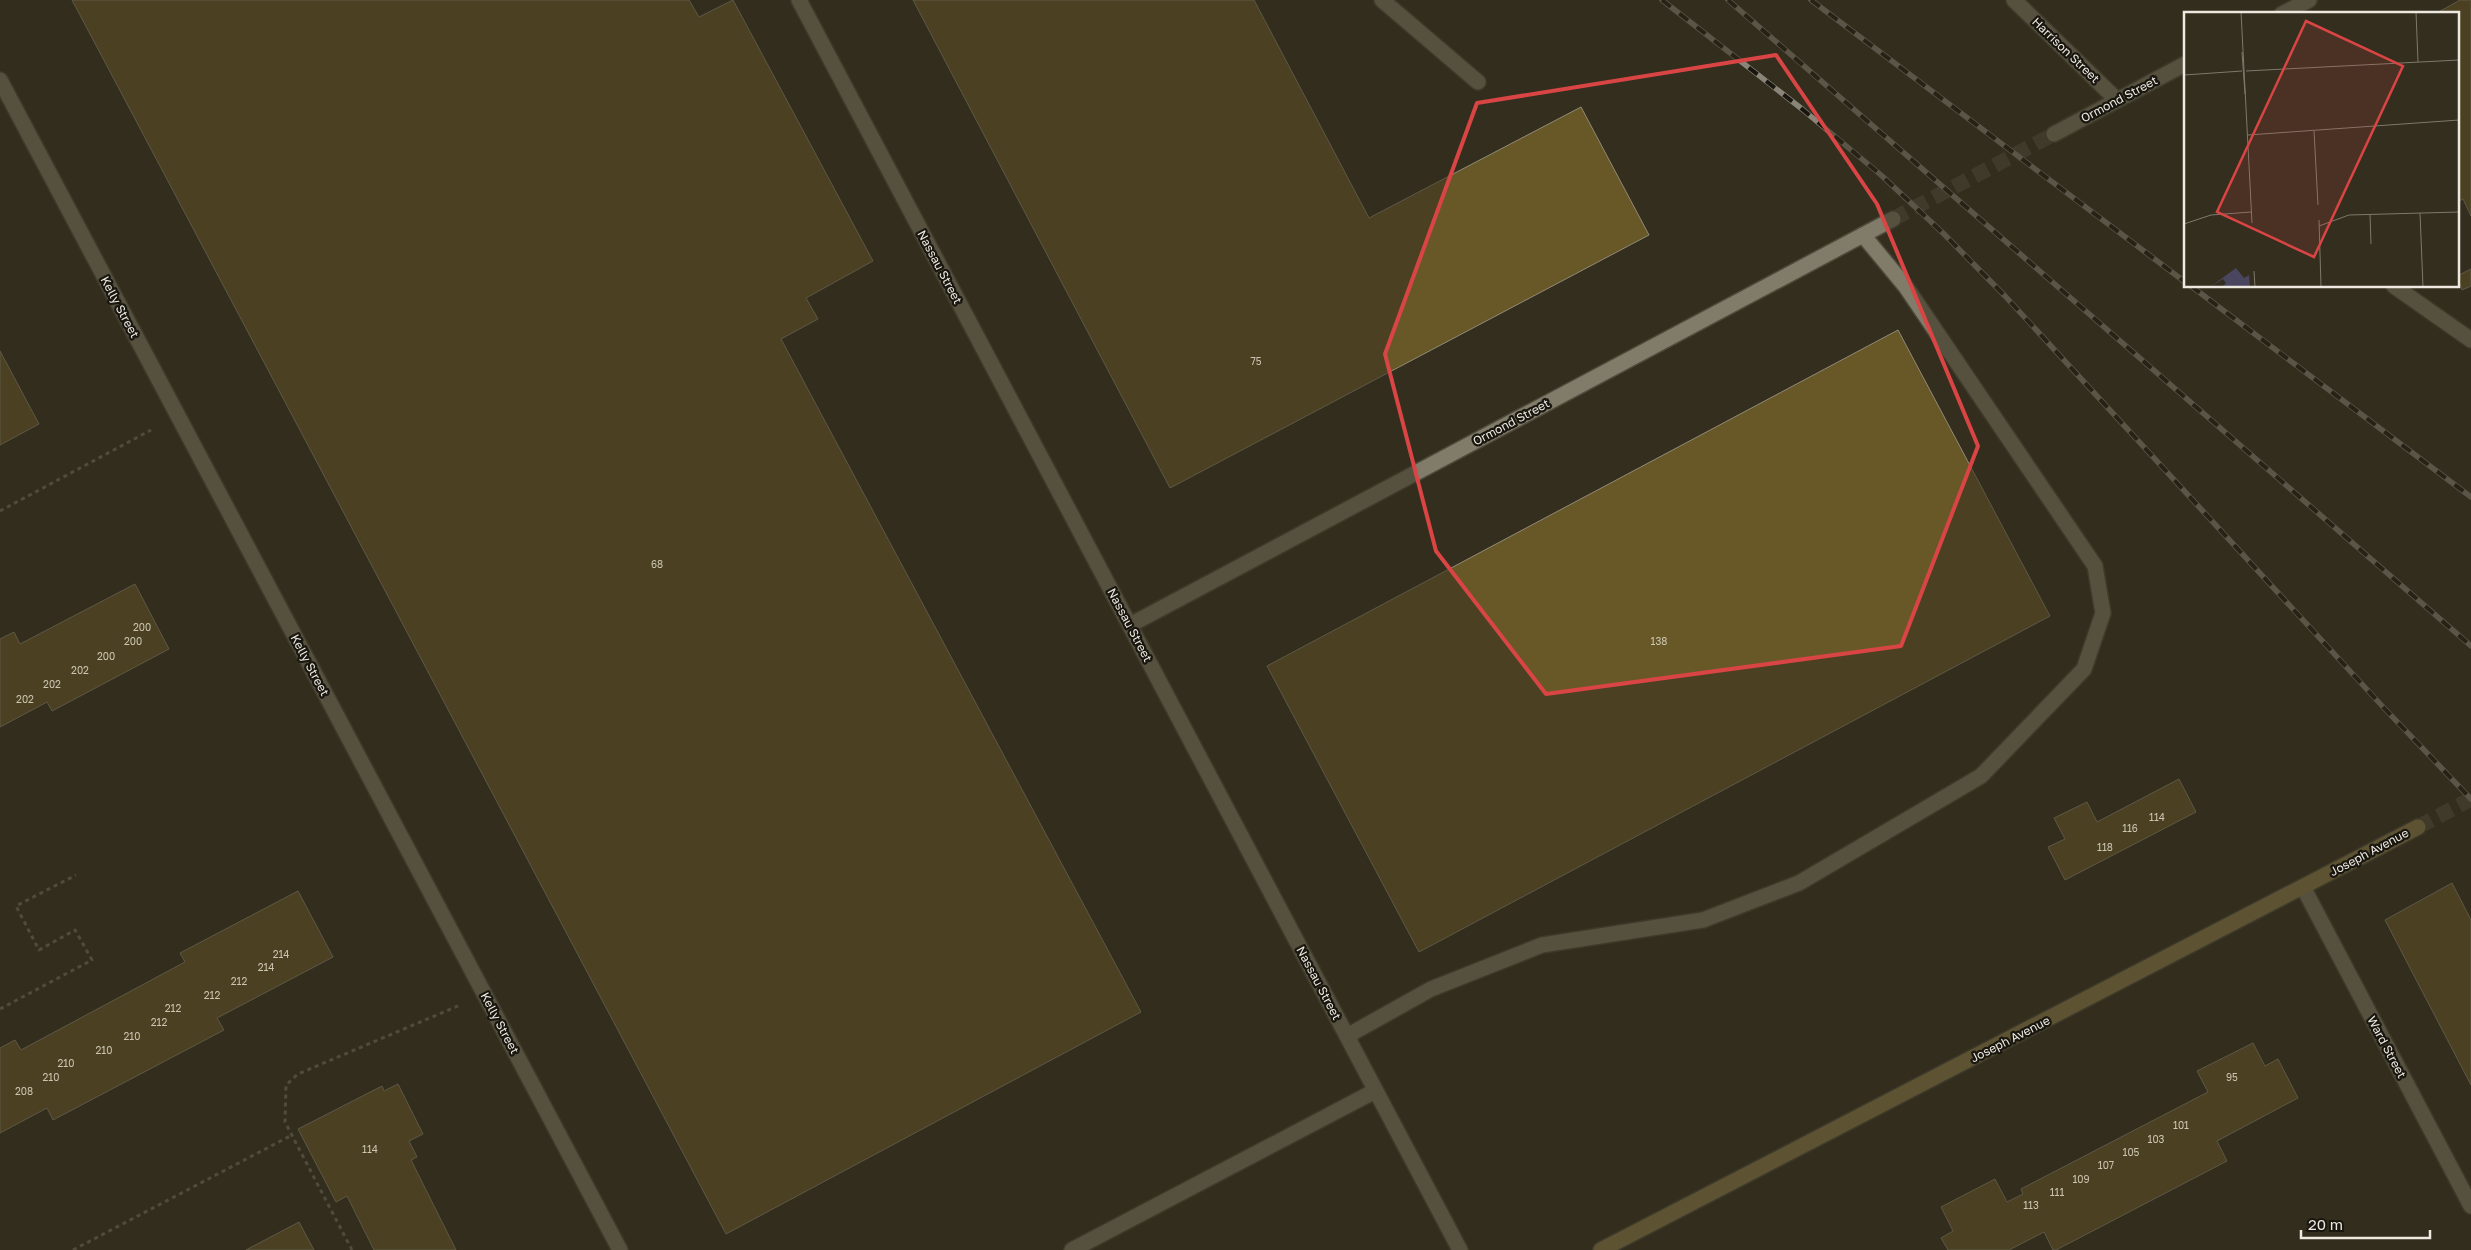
<svg xmlns="http://www.w3.org/2000/svg" width="2471" height="1250" font-family="'Golos Text',sans-serif">
<rect width="100%" height="100%" fill="#332e1e"/>
<path fill="#685827" stroke="#918a78" d="M72,0H689L699,17L733,0L873,261L806,298L818,319L781,339L1141,1012L726,1234Z
M913,0H1254L1369,218L1581,107L1649,235L1170,488Z
M2460,0H2471V216L2463,199L2457,202V14H2435Z
M2471,269V286L2462,290L2457,276Z
M1898,330L2050,616L1419,952L1267,666Z
M0,351L39,424L0,445Z
M135,584L169,649L52,711L47,702L0,727V639L14,632L20,644Z
M2179,779L2196,812L2065,880L2048,847L2065,839L2054,818L2087,802L2097,822Z
M2452,883L2471,920V1085L2385,920Z
M298,891L333,957L217,1018L224,1030L53,1120L47,1108L0,1133V1048L15,1040L21,1050L185,962L180,953Z
M2253,1043L2265,1066L2278,1059L2298,1098L2217,1141L2227,1161L2056,1250H2053L2044,1232L2009,1250H1948L1941,1238L1953,1231L1941,1207L1995,1179L2007,1202L2023,1194L2021,1189L2208,1092L2197,1071Z
M398,1084L423,1134L409,1141L417,1157L411,1160L456,1250H374L347,1196L336,1202L298,1129L382,1086L384,1091Z
M299,1222L314,1250H246Z"/>
<g fill="none" stroke-linecap="round" stroke-linejoin="round">
<path stroke="#4f4a3b" stroke-width="15" stroke-dasharray="15 8" stroke-linecap="butt" d="M1893,219L2054,134"/>
<path stroke="#4f4a3b" stroke-width="15" stroke-dasharray="15 8" stroke-linecap="butt" d="M2418,827L2471,799"/>
<g stroke="#4d493b" stroke-width="18">
<path id="lane" d="M1382,0L1478,82
M2394,286L2471,340
M1347,1036L1431,989L1542,945L1703,920L1799,883L1981,776L2084,669L2103,613L2095,566L1906,287L1863,235
M1072,1250L1375,1091"/>
</g>
<g stroke="#4d493b" stroke-width="18">
<path id="street" d="M799,0L1460,1250
M2014,0L2117,100
M2282,14L2309,0
M0,80L620,1250
M2054,134L2185,64
M1130,625L1893,219
M2303,887L2471,1206"/>
</g>
<g stroke="#4d493b" stroke-width="18">
<path id="secondary" d="M1601,1250L2418,827"/>
</g>
<path stroke="#746f62" stroke-width="3" stroke-dasharray="4 4" stroke-linecap="butt" d="M0,511L151,430
M0,1009L92,960L75,930L39,950L16,906L76,875
M73,1250L292,1135
M352,1250L285,1122L286,1085L298,1074L458,1006"/>
<use href="#lane" stroke="#817b69" stroke-width="15"/>
<use href="#street" stroke="#817b69" stroke-width="15"/>
<use href="#secondary" stroke="#91824e" stroke-width="15"/>
<g stroke="#8a8579" stroke-width="5.5">
<path id="rail" d="M1662,0L1802,109L1881,175L1944,234L2005,296L2384,708L2471,799
M1728,0L2471,646
M1811,0L2185,282
M2191,286L2471,497"/>
</g>
<use href="#rail" stroke="#18160f" stroke-width="4" stroke-dasharray="11" stroke-linecap="butt"/>
</g>
<path d="M0 0H2471V1250H0ZM1776,55L1877,204L1978,446L1901,646L1546,694L1436,551L1385,354L1477,103Z" fill="#332e1e" fill-opacity=".55" fill-rule="evenodd"/>
<path fill="none" stroke="#d94544" stroke-width="4" stroke-linejoin="round" d="M1776,55L1877,204L1978,446L1901,646L1546,694L1436,551L1385,354L1477,103Z"/>
<g text-anchor="middle" dominant-baseline="central" stroke-width="4.5" stroke-linejoin="round" paint-order="stroke">
<g font-size="10" fill="#ccc5b2">
<text x="1256" y="361">75</text>
<text x="657" y="564">68</text>
<text x="142" y="627">200</text>
<text x="133" y="641">200</text>
<text x="1659" y="641">138</text>
<text x="106" y="656">200</text>
<text x="80" y="670">202</text>
<text x="52" y="684">202</text>
<text x="25" y="699">202</text>
<text x="2157" y="817">114</text>
<text x="2130" y="828">116</text>
<text x="2105" y="847">118</text>
<text x="281" y="954">214</text>
<text x="266" y="967">214</text>
<text x="239" y="981">212</text>
<text x="212" y="995">212</text>
<text x="173" y="1008">212</text>
<text x="159" y="1022">212</text>
<text x="132" y="1036">210</text>
<text x="104" y="1050">210</text>
<text x="66" y="1063">210</text>
<text x="51" y="1077">210</text>
<text x="2232" y="1077">95</text>
<text x="24" y="1091">208</text>
<text x="2181" y="1125">101</text>
<text x="2156" y="1139">103</text>
<text x="370" y="1149">114</text>
<text x="2131" y="1152">105</text>
<text x="2106" y="1165">107</text>
<text x="2081" y="1179">109</text>
<text x="2057" y="1192">111</text>
<text x="2031" y="1205">113</text>
</g>
<g font-size="12" fill="#ede9e0" stroke="#18160f">
<text transform="translate(2066 50) rotate(44)">Harrison Street</text>
<text transform="translate(2119 99) rotate(-28)">Ormond Street</text>
<text transform="translate(940 267) rotate(62)">Nassau Street</text>
<text transform="translate(120 307) rotate(62)">Kelly Street</text>
<text transform="translate(1511 422) rotate(-28)">Ormond Street</text>
<text transform="translate(1130 625) rotate(62)">Nassau Street</text>
<text transform="translate(310 665) rotate(62)">Kelly Street</text>
<text transform="translate(2369 852) rotate(-28)">Joseph Avenue</text>
<text transform="translate(1319 983) rotate(62)">Nassau Street</text>
<text transform="translate(500 1023) rotate(62)">Kelly Street</text>
<text transform="translate(2010 1039) rotate(-27)">Joseph Avenue</text>
<text transform="translate(2387 1047) rotate(62)">Ward Street</text>
</g>
</g>
<g transform="translate(2184 12)">
<rect width="275" height="275" fill="#332e1e"/>
<path d="M52,256L60,266L65,263L66,275H38L42,271L39,267L26,275Z" fill="#4b465f"/>
<path fill="none" stroke="#7d796c" stroke-width="1" d="M57,0L68,211M232,0L234,50M58,40L61,82M62,59L275,48M0,63L58,59M130,119L134,193M64,123L275,108M236,201L239,275M186,202L187,232M135,208L137,275M0,212L27,203L67,200M135,214L165,203L275,200M70,259L71,275"/>
<path fill="#d94544" fill-opacity="0.15" stroke="#d94544" stroke-width="2.5" d="M122,9L219,54L130,245L33,200Z"/>
<rect width="275" height="275" fill="none" stroke="#ede9e0" stroke-width="2.5"/>
</g>
<path d="M2301 1230v8h129v-8" fill="none" stroke="#ede9e0" stroke-width="2.5"/>
<text x="2308" y="1230" font-size="15" fill="#ede9e0" stroke="#18160f" stroke-width="4" paint-order="stroke">20 m</text>
</svg>
